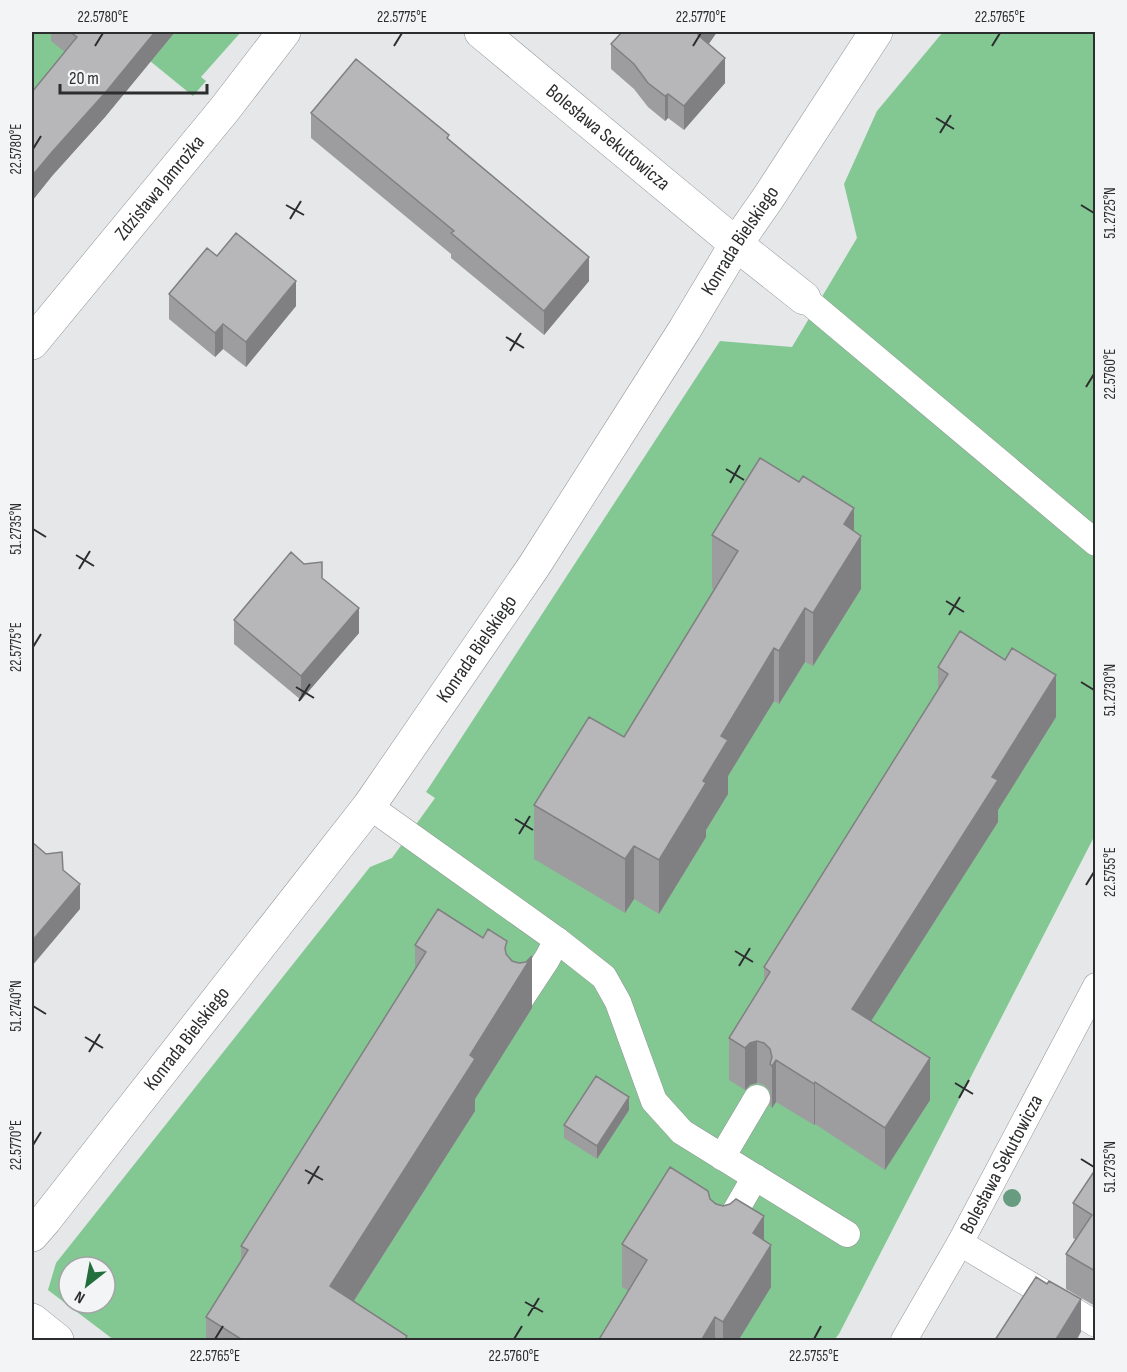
<svg xmlns="http://www.w3.org/2000/svg" width="1127" height="1372" font-family="'Sofia Sans Condensed',sans-serif">
<rect width="100%" height="100%" fill="#e5e7e9"/>
<path fill="#83c893" fill-rule="evenodd" d="M32,32H59L77,62L32,117Z
M97,32H241L201,77L206,81L193,96L150,61Z
M943,32H1095V835L839,1334L834,1340H114L48,1290L56,1263L370,867L392,858L435,798L426,792L720,341L792,347L857,238L844,184L877,111ZM69,1267H105V1303H69Z"/>
<g fill="none" stroke-linecap="round" stroke-linejoin="round">
<g stroke="#919395" stroke-width="27">
<g id="service">
<path d="M804,298L1096,543"/>
<path d="M369,806L557,940L604,977L618,1002L654,1101L682,1132L847,1234"/>
<path d="M520,1000L547,959L557,940"/>
<path d="M722,1157L757,1098"/>
<path d="M724,1231L755,1177"/>
<path d="M960,1243L1096,1324"/>
<path id="s1" d="M904,1340L960,1243L1096,986"/>
</g>
</g>
<g stroke="#919395" stroke-width="34">
<g id="minor">
<path id="s2" d="M481,32L736,244L804,298"/>
<path id="s3" d="M32,343L224,110L284,32"/>
<path id="s4" d="M32,1235L45,1220L369,806L534,566L685,329L736,244L768,198L876,32"/>
<path d="M32,1320L57,1340"/>
</g>
</g>
<use href="#service" stroke="#fff" stroke-width="26"/>
<use href="#minor" stroke="#fff" stroke-width="33"/>
</g>
<circle fill="#689c80" cx="1012" cy="1198" r="9"/>
<path fill="#9d9d9f" d="M51,32H175L105,117L52,176L32,201V92L65,52L51,41Z
M622,32H717L708,44L725,83L684,130L668,118L665,121L648,107L634,89L611,69V44Z
M311,113L449,139L589,281L544,335L451,258V254L311,138Z
M217,256L296,306L246,367L223,349L215,357L169,319V294Z
M854,531L861,589L813,666L805,662L779,704L774,701L728,776V794L706,830V837L659,914L634,899L625,913L534,859V805L624,737L714,590L712,588V535Z
M304,564L322,578L359,633L301,700L234,644V620Z
M938,667L1056,717L998,810V822L871,1021L930,1100L885,1170L815,1124L814,1125L776,1102L772,1108L770,1106V1091L764,1085L757,1083L750,1085L745,1090L729,1080V1038L764,983V967L938,691Z
M415,945L507,955L532,1008L475,1099V1111L354,1301L407,1341H206V1317L241,1261V1246L415,970Z
M629,1110L597,1159L564,1138V1125Z
M1095,1170V1306L1066,1289V1254L1076,1240L1073,1238V1203Z
M710,1199L764,1240L771,1287L738,1341H598L629,1291L622,1287V1244Z"/>
<path fill="#808082" d="M155,32H175L105,117L52,176L32,201V176Z
M700,32H717L698,60V35Z
M725,58V83L684,130V106Z
M668,94V118L665,121V96Z
M589,257V281L544,335V311Z
M296,281V306L246,367V342Z
M223,324V349L215,357V333Z
M854,508V547L861,536V589L813,666V613L844,524Z
M359,608V633L301,700V676Z
M805,608V662L779,704V651Z
M774,648V701L728,776V794L706,830V837L659,914V860L703,781L721,736Z
M1056,675V717L998,810V822L852,1051V1009L992,777Z
M634,846V899L625,913V859Z
M80,884V909L32,966V941Z
M532,956V1008L475,1099V1111L330,1338V1286L470,1055Z
M757,1041V1083L750,1085L745,1090V1048L750,1043Z
M930,1058V1100L885,1170V1128Z
M776,1060V1102L772,1108V1066Z
M815,1082V1124L814,1125V1084Z
M629,1097V1110L597,1159V1146Z
M764,1216V1256L771,1245V1287L738,1341H723V1322L753,1233Z
M1081,1299V1332L1076,1341H1055Z
M715,1317V1341H701Z"/>
<path fill="#b7b7b9" stroke="#808082" stroke-width="1.5" d="M70,32H155L105,93L52,152L32,176V92L77,37Z
M622,32H700L698,35L725,58L684,106L668,94L665,96L648,83L634,64L611,44Z
M356,59L449,135L447,138L589,257L544,311L451,233L454,231L311,113Z
M236,233L296,281L246,342L223,324L215,333L169,294L207,248L217,256Z
M760,458L799,482L803,476L854,508L844,524L861,536L813,613L805,608L779,651L774,648L721,736L728,740L703,781L706,783L659,860L634,846L625,859L534,805L589,717L624,737L738,551L712,535Z
M291,552L304,564L322,562V578L359,608L301,676L234,620Z
M960,631L1005,660L1012,648L1056,675L992,777L998,780L852,1009L930,1058L885,1128L815,1082L814,1084L776,1060L772,1066L770,1064L772,1057L770,1049L764,1043L757,1041L750,1043L745,1048L729,1038L770,972L764,967L948,674L938,667Z
M32,842L46,854L62,852L63,870L80,884L32,941Z
M438,909L483,938L488,929L507,941L505,948L506,954L512,961L519,963L526,962L532,956L470,1055L475,1059L330,1286L407,1336L404,1341H257L254,1339L253,1341H244L206,1317L248,1250L241,1246L426,952L415,945Z
M596,1076L629,1097L597,1146L564,1125Z
M670,1167L708,1191L710,1199L716,1204L723,1206L730,1204L736,1199L764,1216L753,1233L771,1245L723,1322L715,1317L701,1341H598L647,1260L622,1244Z
M1095,1170V1271L1066,1254L1092,1215L1073,1203Z
M1036,1277L1047,1284L1049,1281L1081,1299L1055,1341H997L995,1340Z"/>
<path fill="none" stroke="#2c2d2e" stroke-width="2" d="M95,46L103,33M394,46L402,33M693,46L701,33M992,46L1000,33M936,118L954,129M940,133L951,115M33,149L41,136M286,205L304,215M1081,205L1094,213M290,219L301,201M506,337L524,348M510,351L521,333M1086,387L1094,374M726,469L744,480M730,483L740,465M33,529L46,537M76,555L94,566M79,569L90,551M946,601L964,612M949,615L960,597M33,647L41,634M1081,682L1094,690M296,687L314,698M299,701L310,684M515,819L533,830M519,834L530,816M1086,885L1094,872M735,951L753,962M739,966L750,948M33,1006L46,1014M85,1037L103,1048M89,1052L100,1034M955,1083L973,1094M959,1098L969,1080M33,1145L41,1132M1081,1159L1094,1167M305,1170L323,1180M308,1184L319,1166M525,1302L543,1312M528,1316L539,1298M215,1339L223,1326M514,1339L522,1326M814,1339L821,1326"/>
<g text-anchor="middle" dominant-baseline="central" stroke-width="5" stroke-linejoin="round" paint-order="stroke">
<g font-size="20" fill="#2c2d2e" stroke="#f2f4f6">
<text stroke="none"><textPath href="#s2" startOffset="165">Bolesława Sekutowicza</textPath></text>
<text stroke="none"><textPath href="#s3" startOffset="201">Zdzisława Jamrożka</textPath></text>
<text stroke="none"><textPath href="#s4" startOffset="1222">Konrada Bielskiego</textPath></text>
<text stroke="none"><textPath href="#s4" startOffset="736">Konrada Bielskiego</textPath></text>
<text stroke="none"><textPath href="#s4" startOffset="250">Konrada Bielskiego</textPath></text>
<text stroke="none"><textPath href="#s1" startOffset="201">Bolesława Sekutowicza</textPath></text>
</g>
</g>
<rect width="1127" height="1372" fill="none" stroke="#f2f4f6" stroke-width="66"/>
<g transform="translate(87 1285) rotate(211)"><circle r="28" fill="#f2f4f6" stroke="#a3a4a6" stroke-width="1.5"/>
<path d="M0-4.5L10 22L0 15L-10 22Z" fill="#226e3c"/>
<text y="-9" font-size="16" font-weight="bold" text-anchor="middle" fill="#2c2d2e">N</text>
</g>
<path d="M60 84v9h147v-9" fill="none" stroke="#2c2d2e" stroke-width="3"/>
<text x="69" y="84" font-size="18" fill="#2c2d2e" stroke="#f2f4f6" stroke-width="4.5" paint-order="stroke">20 m</text>
<rect x="33" y="33" width="1061" height="1306" fill="none" stroke="#2c2d2e" stroke-width="2"/>
<g font-size="15" text-anchor="middle" fill="#2c2d2e">
<text x="103" y="22">22.5780°E</text>
<text x="402" y="22">22.5775°E</text>
<text x="701" y="22">22.5770°E</text>
<text x="1000" y="22">22.5765°E</text>
<text transform="translate(16 149) rotate(-90)" y="5">22.5780°E</text>
<text transform="translate(1110 213) rotate(-90)" y="5">51.2725°N</text>
<text transform="translate(1110 374) rotate(-90)" y="5">22.5760°E</text>
<text transform="translate(16 529) rotate(-90)" y="5">51.2735°N</text>
<text transform="translate(16 647) rotate(-90)" y="5">22.5775°E</text>
<text transform="translate(1110 690) rotate(-90)" y="5">51.2730°N</text>
<text transform="translate(1110 872) rotate(-90)" y="5">22.5755°E</text>
<text transform="translate(16 1006) rotate(-90)" y="5">51.2740°N</text>
<text transform="translate(16 1145) rotate(-90)" y="5">22.5770°E</text>
<text transform="translate(1110 1167) rotate(-90)" y="5">51.2735°N</text>
<text x="215" y="1361">22.5765°E</text>
<text x="514" y="1361">22.5760°E</text>
<text x="814" y="1361">22.5755°E</text>
</g>
</svg>
